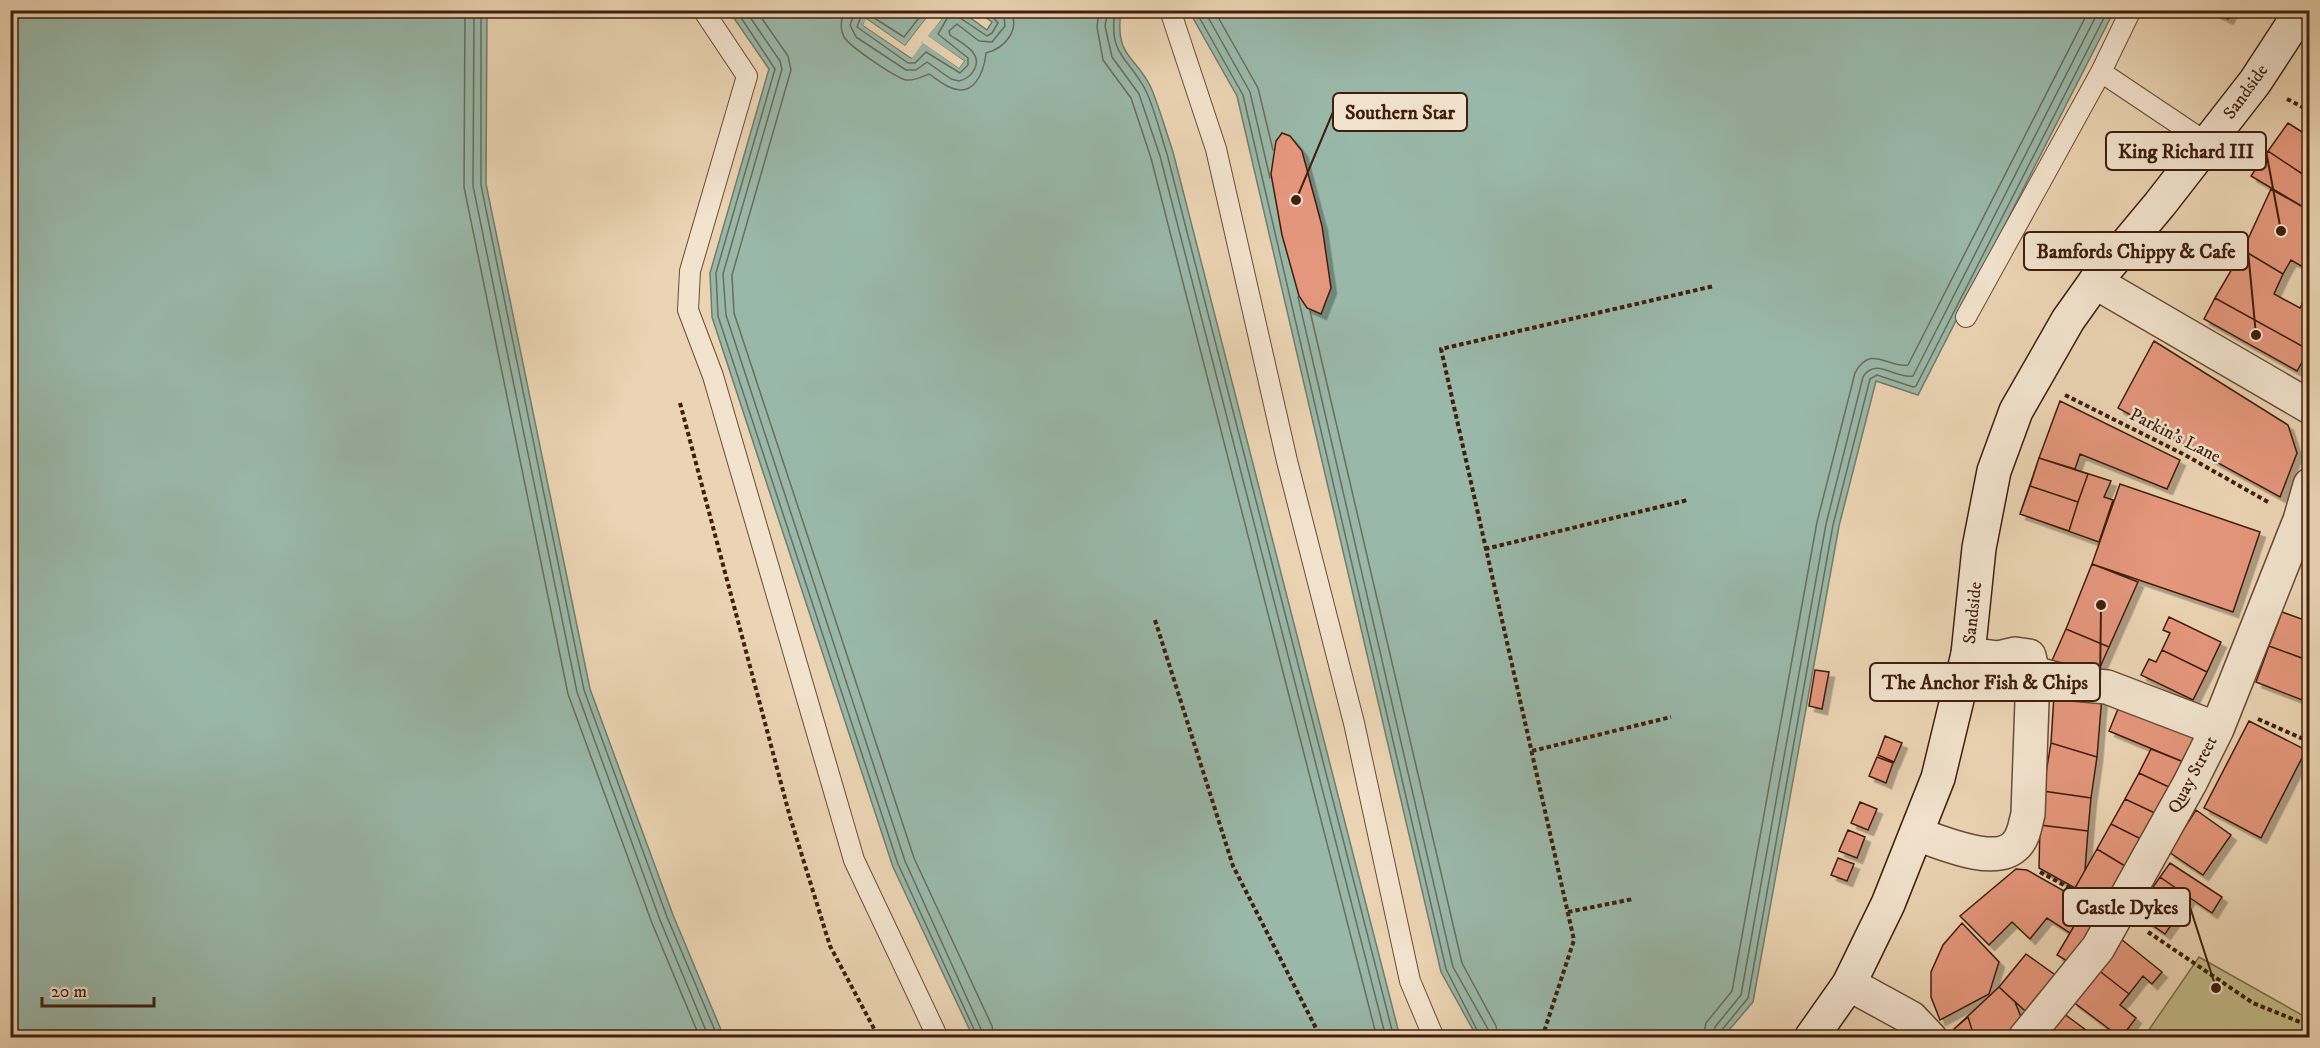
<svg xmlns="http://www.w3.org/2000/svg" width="2320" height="1048" font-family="'IM FELL DW Pica',serif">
<defs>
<filter id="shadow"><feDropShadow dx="5.5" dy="5.5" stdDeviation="0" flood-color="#0004"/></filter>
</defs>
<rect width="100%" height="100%" fill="#ebd4b3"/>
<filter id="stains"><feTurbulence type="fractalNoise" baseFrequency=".00333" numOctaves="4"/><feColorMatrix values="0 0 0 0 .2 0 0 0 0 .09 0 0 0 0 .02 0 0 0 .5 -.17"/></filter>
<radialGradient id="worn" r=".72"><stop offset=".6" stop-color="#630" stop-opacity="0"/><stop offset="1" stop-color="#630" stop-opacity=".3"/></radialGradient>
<path fill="#c0ba87" stroke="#806c4a" stroke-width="1.5" d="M2199,957L2309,1019V1037H2144Z"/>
<path fill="#99b8a9" stroke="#757b6b" stroke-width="1.5" d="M10,11H487L486,184L590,689L673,915L724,1037H11Z
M729,11H932L905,46L867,19L863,25L911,58L923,42L959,68L964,61L927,36L948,11H961L987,30L992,22L977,11H1121C1114,59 1138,56 1152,90C1160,110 1166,131 1173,152L1400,1037H973L893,867L712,317L710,273L769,69Z
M1189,11H2114L1918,395L1876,381L1839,526L1753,1002L1723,1037H1477L1441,972L1237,96Z"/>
<path fill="#ebd4b3" d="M935,10L905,49L867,24L911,54L924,40L959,64L960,62L925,36L944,10L948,11L928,36L964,61L959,68L923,43L912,58L863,25L866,19L905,46L932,11Z"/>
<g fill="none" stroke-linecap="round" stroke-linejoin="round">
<path stroke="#6c6c5b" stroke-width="1.5" d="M465,10L464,187L568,694L652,923L700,1038
M474,10L473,186L577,692L660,920L709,1038
M481,10V185L584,690L667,917L718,1038
M736,10L775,69L716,273L718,316L898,864L978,1038
M745,10L780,61L782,69L723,274L726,315L905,861L985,1038
M756,10L788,56L791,70L732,275L734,313L914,858L992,1026L994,1038
M845,10C841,19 839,28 844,37C850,47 895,77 906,80C915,81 921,77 929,74C935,78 942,84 949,87C974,99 984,72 986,53C1005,48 1020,31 1011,10
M856,10L850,25L856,37L906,70H916L927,62L951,79L959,81C967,79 971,76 974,70C984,53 961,43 950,35L949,31L957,24L979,41L992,42L1005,26L1004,17L1000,10
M925,10L904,37L868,14L861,16L857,27L908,63H915L926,52L960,73L968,65V58L938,34L952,10
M958,10L960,18L987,36L992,33L998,23L987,10
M1099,10L1097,27L1103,60L1131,98L1151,158L1377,1038
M1108,10L1105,26L1112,57L1139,94L1160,156L1386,1038
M1115,10C1108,57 1129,57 1146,91C1155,110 1160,133 1167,154L1394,1038
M1195,10L1243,95L1446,969L1481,1038
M1204,10L1250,92L1270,178
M1214,10L1258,88L1273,150
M1298,297L1453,967L1488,1029L1489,1038
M1310,311L1462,963L1496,1026L1498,1038
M1703,1038L1706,1023L1732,991L1817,522L1855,373C1871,343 1889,369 1908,365L2089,10
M1712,1038L1715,1027L1741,995L1826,524L1863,377C1876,356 1896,380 1913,376L2099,10
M1719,1038L1721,1031L1748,998L1833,525L1870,379L1877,375L1913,387L1916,386L2108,10"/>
</g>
<path fill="#e5977d" stroke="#401f0d" stroke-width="1.5" filter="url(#shadow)" d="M2209,10H2232L2228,19Z
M2288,123L2310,137V179L2268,151Z
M1282,133L1290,136L1302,151L1322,226L1331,288L1321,314L1307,308L1299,296L1282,235L1271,174L1276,141Z
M2268,151L2310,179V211L2251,176Z
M2271,189L2310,211V271L2291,260L2283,274L2243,250Z
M2243,250L2283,274L2274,294L2300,308L2310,288L2309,350L2215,298Z
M2215,298L2309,350L2297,371L2204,319Z
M2154,341L2288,425L2297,453L2280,497L2118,408Z
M2060,401L2180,460L2167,489L2080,454L2075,469L2039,458Z
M2039,458L2111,481L2104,497L2113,500L2099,542L2020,514Z
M2039,458L2088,474L2078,502L2030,486Z
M2120,484L2260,532L2233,612L2092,564Z
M2030,486L2078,502L2069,531L2020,514Z
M2092,564L2138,582L2109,647L2066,629Z
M2282,612L2310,622V661L2269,646Z
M2169,617L2221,642L2207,672L2162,650L2170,633L2163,630Z
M2066,629L2109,647L2093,683L2050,665Z
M2269,646L2310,661V703L2256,682Z
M2162,650L2207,672L2193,700L2141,675L2149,659L2156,662Z
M1815,670L1829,672L1822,709L1809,706Z
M2054,695L2102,696L2097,757L2051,743Z
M2120,704L2200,737L2186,763L2109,731Z
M2249,721L2306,750L2261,838L2204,808Z
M1885,736L1902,743L1894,762L1878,755Z
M2051,743L2097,757L2091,798L2043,791Z
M2151,749L2186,763L2171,788L2139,773Z
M1877,757L1893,763L1886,783L1869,776Z
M2139,773L2171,788L2157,814L2125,799Z
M2043,791L2091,798L2088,831L2040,825Z
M2125,799L2157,814L2141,839L2111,824Z
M1860,802L1877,809L1868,830L1851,823Z
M2196,810L2231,835L2203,875L2169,852Z
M2111,824L2141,839L2125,866L2097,849Z
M2040,825L2088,831L2085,870L2075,888L2039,868Z
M1848,830L1865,837L1857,858L1839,851Z
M2097,849L2125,866L2104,903L2075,888Z
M1838,858L1854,864L1847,881L1831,875Z
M2170,863L2222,897L2212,913L2160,877Z
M2016,869L2027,870L2087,904L2070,933L2047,918L2030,939L2012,922L1989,945L1960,916Z
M2160,877L2190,898L2165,934L2135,913Z
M2087,904L2107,916L2077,967L2057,955Z
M1962,923L1999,962L1989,994L1940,1020L1931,997V972L1943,945Z
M2121,939L2162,972L2152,984L2143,976L2129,994L2097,969Z
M2026,954L2065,982L2034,1019L1999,987Z
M2097,969L2129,994L2120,1005L2136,1018L2121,1038L2072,1001Z
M1999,987L2015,1002L2025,1027L2014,1038H1956L1954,1029Z
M2063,1013L2094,1036L2093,1038H2044Z
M1968,1017L1972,1030L1956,1038L1954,1029Z"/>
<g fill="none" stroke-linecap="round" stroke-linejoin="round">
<g stroke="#6b4c36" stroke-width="22">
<path id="lane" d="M703,10L747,76L690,271L688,310L713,376L854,860L938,1038
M1170,10L1216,149L1287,461L1354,723L1410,981L1434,1038
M2131,10L2101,72L2207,143
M1966,317L2101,72"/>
</g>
<g stroke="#6b4c36" stroke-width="36">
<path id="street" d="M2095,282L2310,407
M1968,654L1998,658L2015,654L2029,656L2033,673L2074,684L2107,687L2217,729
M1917,834C1940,842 1996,867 2016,845C2024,837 2025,825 2028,814L2033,673
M1849,984L1911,1018L1930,1038
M2025,1038L2098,948L2190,783L2217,729L2300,520L2310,485"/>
</g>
<g stroke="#401f0d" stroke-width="36">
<path id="secondary" d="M1811,1038L1849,984L1888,904L1938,778L1968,654L1979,548L1994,471L2016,411L2068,320L2095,282L2160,204L2255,82L2302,10"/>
</g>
<path stroke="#401f0d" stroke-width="4" stroke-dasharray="4.5 3" stroke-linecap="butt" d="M2287,99L2310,111
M2065,395L2185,455L2268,502
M680,403L790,817L830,946L879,1038
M1485,549L1688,500
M1155,620L1233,866L1321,1038
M2258,719L2310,742
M1532,751L1671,717
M2040,872L2086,897
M1568,912L1633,899
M2148,932L2253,1003L2310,1026
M1542,1038L1574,940L1441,349L1714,286"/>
<use href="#lane" stroke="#f2e3ce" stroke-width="20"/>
<use href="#street" stroke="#f2e3ce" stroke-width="33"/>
<use href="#secondary" stroke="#f2e3ce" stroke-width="33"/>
</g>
<g text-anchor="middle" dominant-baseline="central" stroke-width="5" stroke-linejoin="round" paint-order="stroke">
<g font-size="18" fill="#401f0d" stroke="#f2e3ce">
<text transform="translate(2246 92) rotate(-54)">Sandside</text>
<text transform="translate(2175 436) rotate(27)">Parkin's Lane</text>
<text transform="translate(1973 613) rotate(-84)">Sandside</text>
<text transform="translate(2193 775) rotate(-62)">Quay Street</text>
</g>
</g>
<path fill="none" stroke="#401f0d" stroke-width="2" d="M1296 200L1333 112M2281 231L2266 151M2256 335L2248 251M2101 605L2100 682M2216 988L2190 907"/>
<g fill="#401f0d" stroke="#f2e3ce" stroke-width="2">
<circle cx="1296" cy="200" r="6"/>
<circle cx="2281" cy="231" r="6"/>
<circle cx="2256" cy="335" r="6"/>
<circle cx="2101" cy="605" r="6"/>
<circle cx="2216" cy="988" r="6"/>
</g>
<g fill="#f2e3ce" stroke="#401f0d" stroke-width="2">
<rect x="1333" y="93" width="134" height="38" rx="6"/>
<rect x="2106" y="132" width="160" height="38" rx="6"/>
<rect x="2024" y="232" width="224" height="38" rx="6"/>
<rect x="1870" y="663" width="230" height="38" rx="6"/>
<rect x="2063" y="888" width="127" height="38" rx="6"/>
</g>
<g font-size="20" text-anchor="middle" font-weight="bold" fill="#401f0d">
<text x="1400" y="119">Southern Star</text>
<text x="2186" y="158">King Richard III</text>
<text x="2136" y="258">Bamfords Chippy &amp; Cafe</text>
<text x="1985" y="689">The Anchor Fish &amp; Chips</text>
<text x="2127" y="914">Castle Dykes</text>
</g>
<rect width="2320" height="1048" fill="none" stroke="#ebd4b3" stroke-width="36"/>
<rect x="12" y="12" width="2296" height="1024" fill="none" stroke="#401f0d" stroke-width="3"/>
<rect x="18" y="18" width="2284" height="1012" fill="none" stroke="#401f0d" stroke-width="1.5"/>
<path d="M42 997v9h112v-9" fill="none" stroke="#401f0d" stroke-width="3"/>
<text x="51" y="997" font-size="18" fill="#401f0d" stroke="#f2e3ce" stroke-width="4.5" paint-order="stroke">20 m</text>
<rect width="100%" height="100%" filter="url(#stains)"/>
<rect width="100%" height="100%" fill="url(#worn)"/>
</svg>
